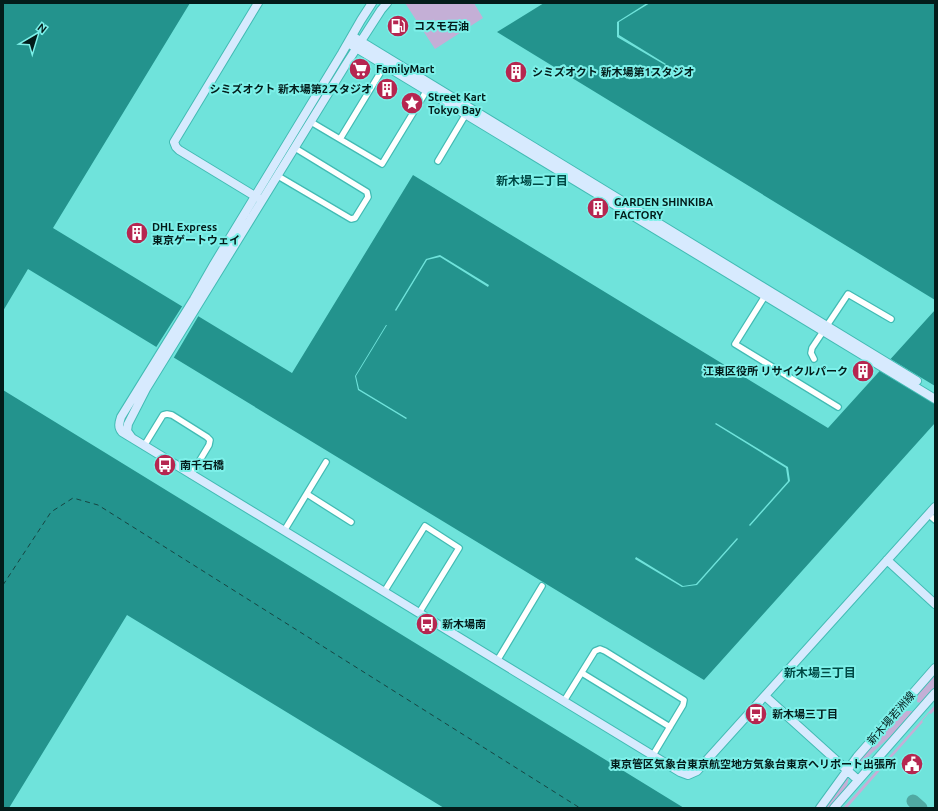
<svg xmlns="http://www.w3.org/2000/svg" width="938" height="811" font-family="Ubuntu,'Noto Sans JP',sans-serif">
<rect width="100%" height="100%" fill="#6fe3db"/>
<path fill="#c4afd6" d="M405,3H474L483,18L435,49Z
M341,62L342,63L264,191H263Z
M935,674V687L921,703L917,702L918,694L920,691Z
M935,705V710L931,714L929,713L922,721L923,722L847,808H843Z
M906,711H913L891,736L872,753L862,764L854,769V767L870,745L900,716Z
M848,776L849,777L847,786L829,808H825Z"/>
<path fill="#23938d" d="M3,3H190L53,228L292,373L413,175L828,428L935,310V423L704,680L28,269L3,311Z
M544,3H935V300L497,32Z
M3,390L684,808H444L127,615L9,808H3Z"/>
<path fill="#6fe3db" d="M647,3H650L619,22V35L666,64L665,65L617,37V22Z
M440,255L489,285L488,287L440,257L427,260L396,311L395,310L426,259Z
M183,305L199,315L173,359L155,349Z
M386,325H387L356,376L359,389L407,418L406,419L358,390L355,376Z
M889,358L935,386V404L878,370Z
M716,423L788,467L790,481L750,526L749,525L788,481L786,468L715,424Z
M737,538L738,539L697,585L682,587L635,559L636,557L683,586L696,584Z"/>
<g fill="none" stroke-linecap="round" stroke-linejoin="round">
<path stroke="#164542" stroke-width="1" stroke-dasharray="5 4" stroke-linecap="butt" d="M3,585L51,512L73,498L98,505L580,808"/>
<path stroke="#50a9a2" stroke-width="13" d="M913,801L921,808"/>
<g stroke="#42bbb4" stroke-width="8">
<path id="street" d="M311,122L382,164L427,90
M340,139L385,65
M438,161L466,114
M278,176L351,219L355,218L368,197L367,192L295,148
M765,296L735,344L838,407
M814,359L811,353L812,348L848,294L891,319
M144,446L163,415L167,414L172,415L207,437L210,440L209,445L191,475
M307,494L351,522
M928,514L935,520
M284,531L326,462
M384,592L425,526L459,548L419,613
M497,661L542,586
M582,673L670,727
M564,701L595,651L600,649L605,651L684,700L683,705L653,755"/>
</g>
<g stroke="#42bbb4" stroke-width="10">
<path id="secondary" d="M258,3L174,142L176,147L179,150L258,198
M372,3L361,20L342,53L214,264L194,299L121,417C119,423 118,427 122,432L680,772L688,775L697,771L935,507
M352,36L917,381
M348,43L935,399
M132,438L127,431L128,424L146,389L345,66L381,10L387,3
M887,560L935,604
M765,696L858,780
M820,808L857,757L935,668
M834,808L935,693"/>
</g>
<use href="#street" stroke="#fff" stroke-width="5.5"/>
<use href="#secondary" stroke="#d7eafe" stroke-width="8"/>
</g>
<defs>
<g id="fuel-disc" transform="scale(1.15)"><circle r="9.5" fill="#b62650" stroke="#7df0e9"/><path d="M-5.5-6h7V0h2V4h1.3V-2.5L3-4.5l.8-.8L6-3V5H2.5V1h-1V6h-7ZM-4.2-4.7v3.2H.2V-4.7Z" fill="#fff"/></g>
<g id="supermarket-disc" transform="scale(1.15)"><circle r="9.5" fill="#b62650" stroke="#7df0e9"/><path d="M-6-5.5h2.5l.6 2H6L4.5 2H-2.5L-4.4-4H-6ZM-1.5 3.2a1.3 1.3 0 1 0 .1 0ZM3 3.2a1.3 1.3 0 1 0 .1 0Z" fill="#fff"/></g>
<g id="building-disc" transform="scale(1.15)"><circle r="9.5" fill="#b62650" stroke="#7df0e9"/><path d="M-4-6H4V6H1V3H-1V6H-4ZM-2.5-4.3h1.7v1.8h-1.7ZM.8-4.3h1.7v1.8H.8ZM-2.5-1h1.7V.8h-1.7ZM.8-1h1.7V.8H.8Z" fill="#fff"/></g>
<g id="sight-disc" transform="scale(1.15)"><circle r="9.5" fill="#b62650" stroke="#7df0e9"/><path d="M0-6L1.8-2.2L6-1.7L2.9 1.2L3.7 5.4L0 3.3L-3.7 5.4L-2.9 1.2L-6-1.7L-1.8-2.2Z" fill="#fff"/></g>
<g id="bus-disc" transform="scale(1.15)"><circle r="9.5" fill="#b62650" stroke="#7df0e9"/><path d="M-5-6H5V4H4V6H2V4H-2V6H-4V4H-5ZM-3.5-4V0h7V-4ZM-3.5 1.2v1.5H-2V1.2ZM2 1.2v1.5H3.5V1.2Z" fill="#fff"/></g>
<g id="civic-disc" transform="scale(1.15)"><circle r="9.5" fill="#b62650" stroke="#7df0e9"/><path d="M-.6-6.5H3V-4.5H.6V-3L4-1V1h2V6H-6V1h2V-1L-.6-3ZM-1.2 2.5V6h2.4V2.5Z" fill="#fff"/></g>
</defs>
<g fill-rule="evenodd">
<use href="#fuel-disc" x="398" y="26"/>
<use href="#supermarket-disc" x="360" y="69"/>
<use href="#building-disc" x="516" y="72"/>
<use href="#building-disc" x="387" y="89"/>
<use href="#sight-disc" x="412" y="103"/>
<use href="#building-disc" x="598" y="208"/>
<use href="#building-disc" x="137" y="233"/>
<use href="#building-disc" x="863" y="371"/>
<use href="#bus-disc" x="165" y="465"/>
<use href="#bus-disc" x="427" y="624"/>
<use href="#bus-disc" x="756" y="714"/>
<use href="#civic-disc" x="912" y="764"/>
</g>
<g text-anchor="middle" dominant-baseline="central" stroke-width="4" stroke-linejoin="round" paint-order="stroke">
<g font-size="11" font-weight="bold" fill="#031c1a" stroke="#7df0e9" text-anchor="start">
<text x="414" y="26">コスモ石油</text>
<text x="376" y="69">FamilyMart</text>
<text x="532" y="72">シミズオクト 新木場第1スタジオ</text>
<text x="372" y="89" text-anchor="end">シミズオクト 新木場第2スタジオ</text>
<text x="428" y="97">Street Kart<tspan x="428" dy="13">Tokyo Bay</tspan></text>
<text x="614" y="202">GARDEN SHINKIBA<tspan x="614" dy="13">FACTORY</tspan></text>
<text x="152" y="227">DHL Express<tspan x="152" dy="13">東京ゲートウェイ</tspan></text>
<text x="848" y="371" text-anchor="end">江東区役所 リサイクルパーク</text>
<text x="180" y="465">南千石橋</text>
<text x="442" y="624">新木場南</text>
<text x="772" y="714">新木場三丁目</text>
<text x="896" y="764" text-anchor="end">東京管区気象台東京航空地方気象台東京へリポート出張所</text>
</g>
<g font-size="11" fill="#031c1a" stroke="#7df0e9">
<text transform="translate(891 718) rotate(-49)">新木場若洲線</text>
</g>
<g font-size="12" font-weight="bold" fill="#004945" stroke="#7df0e9">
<text x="532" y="180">新木場二丁目</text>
<text x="820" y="672">新木場三丁目</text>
</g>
</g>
<rect width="938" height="811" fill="none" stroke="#031c1a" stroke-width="8"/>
<g transform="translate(36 36) rotate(38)" stroke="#7df0e9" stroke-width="3" paint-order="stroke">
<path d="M0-3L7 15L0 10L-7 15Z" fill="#031c1a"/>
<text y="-6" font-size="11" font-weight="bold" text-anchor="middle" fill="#031c1a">N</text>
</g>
</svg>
